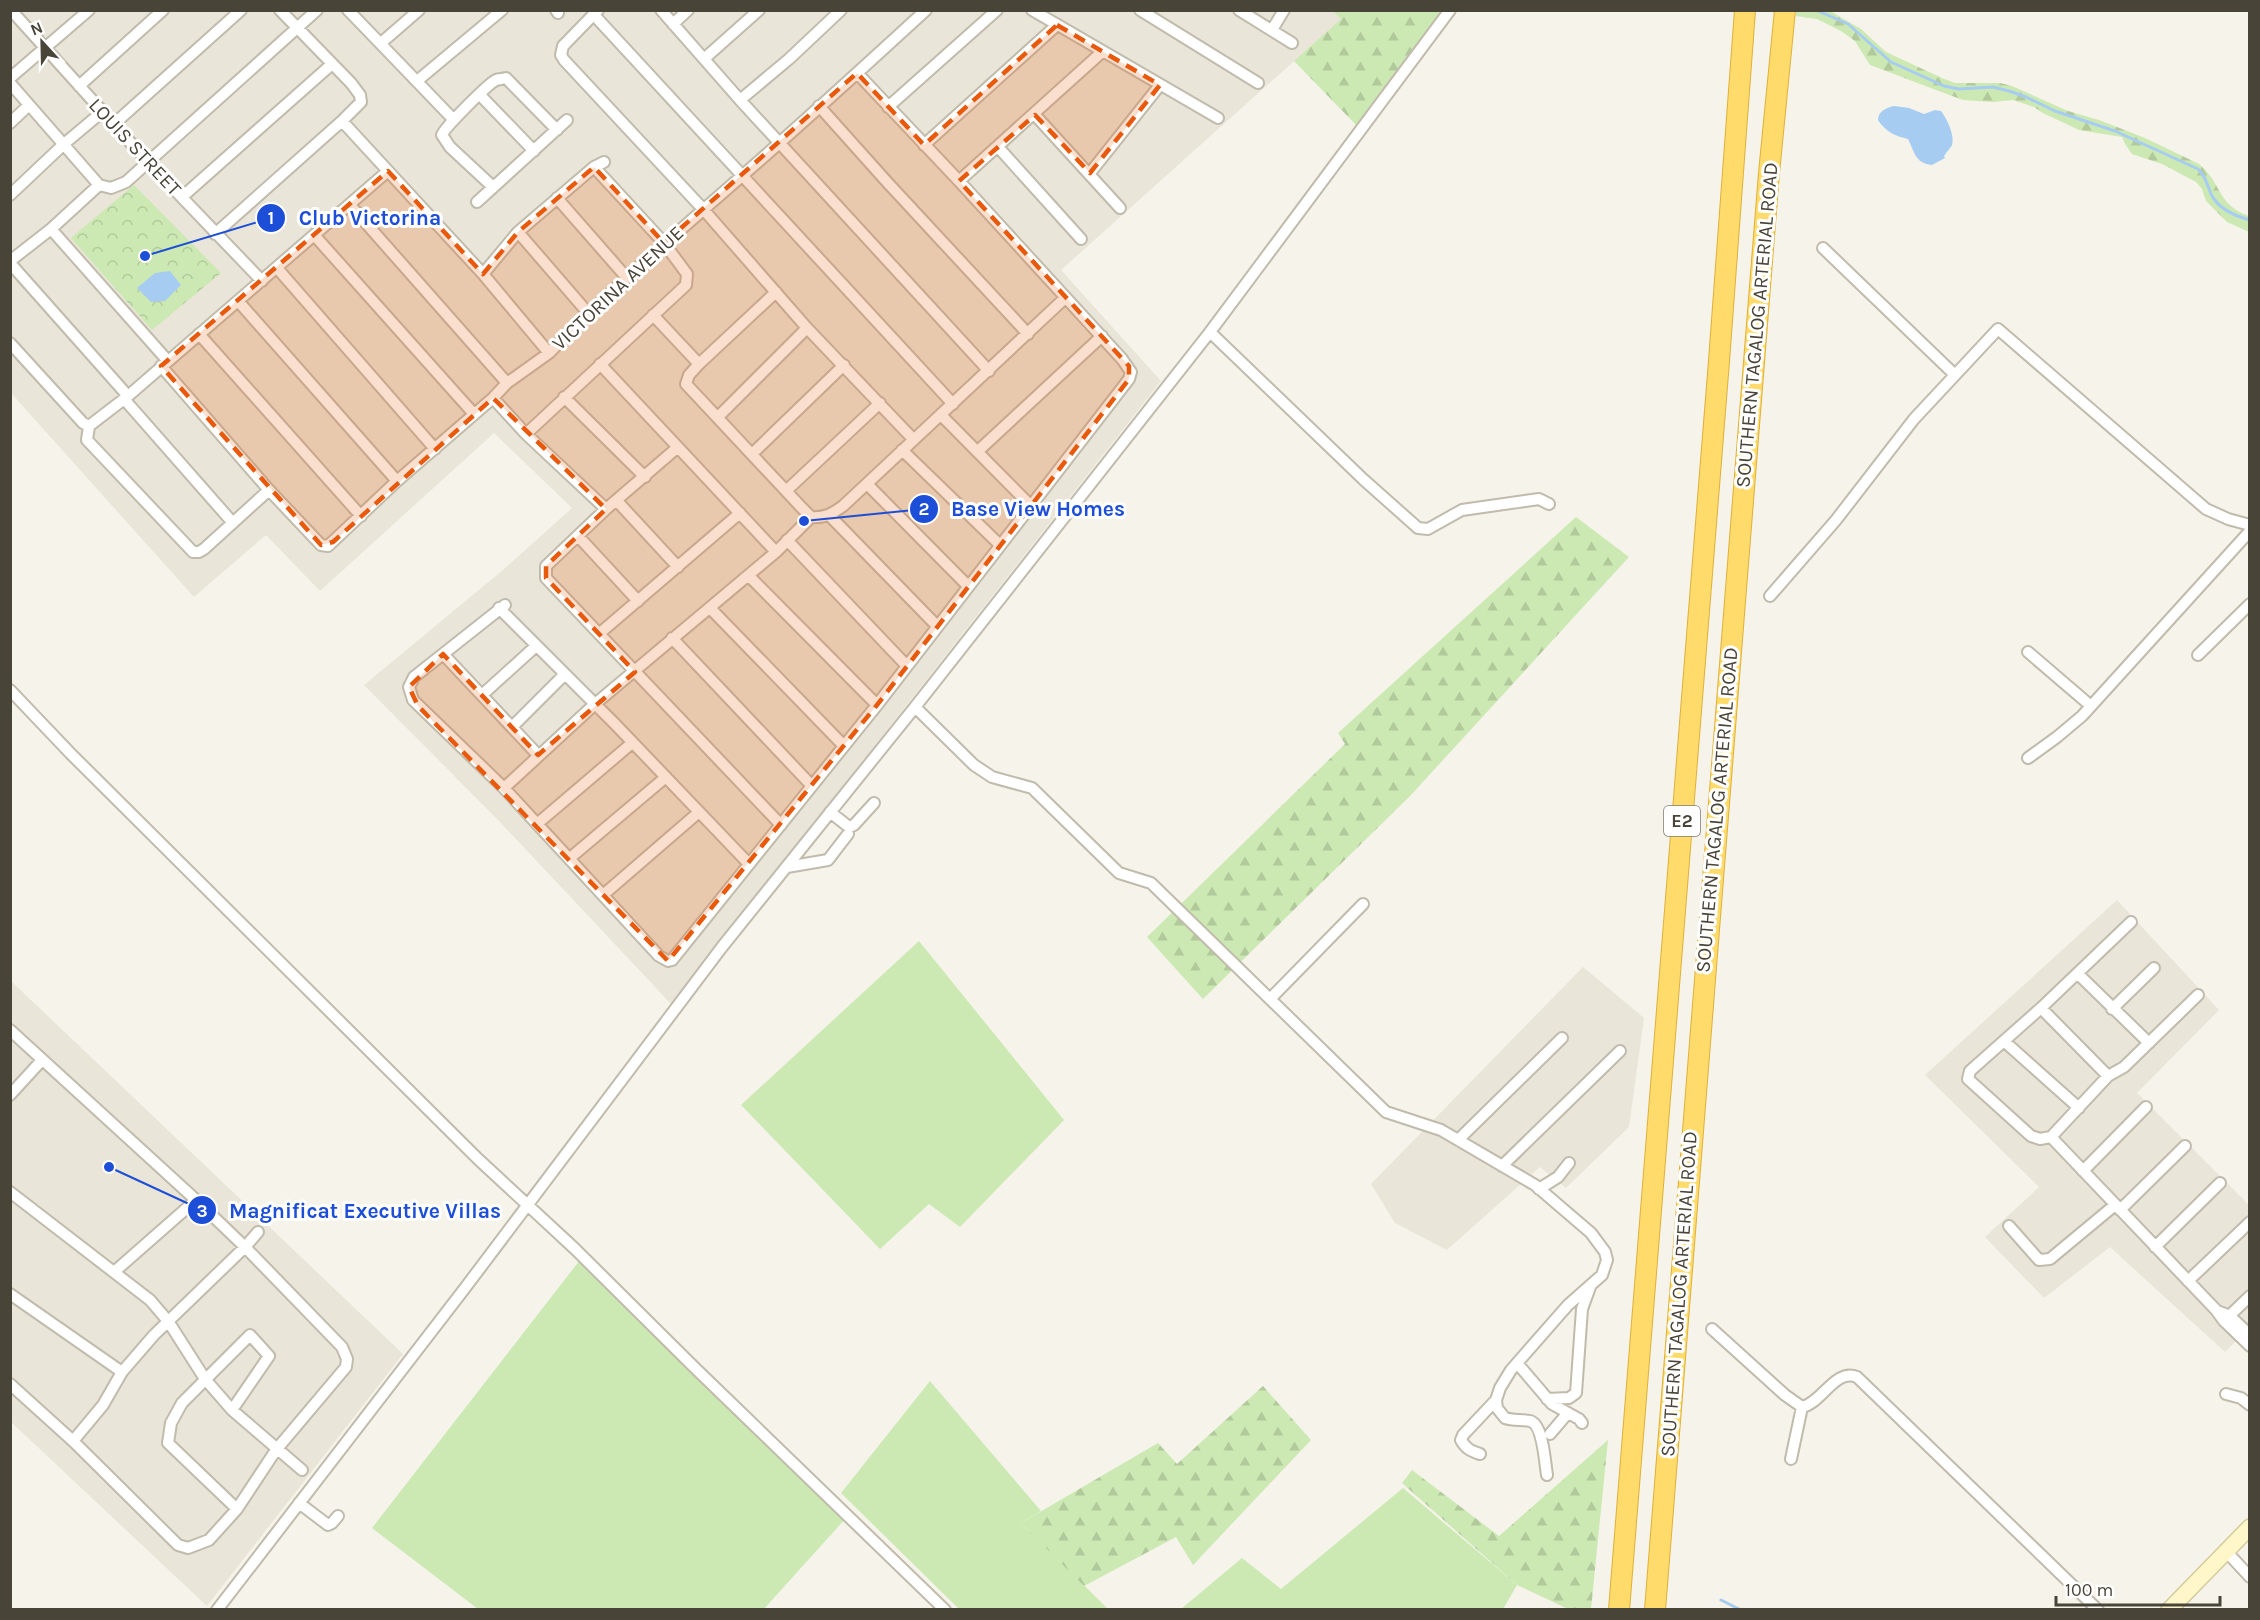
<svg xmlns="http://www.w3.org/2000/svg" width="2260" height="1620" font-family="Karla,sans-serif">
<defs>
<pattern id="forest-firs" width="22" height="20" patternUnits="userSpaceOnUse" patternTransform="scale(1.5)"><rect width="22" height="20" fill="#cce9b3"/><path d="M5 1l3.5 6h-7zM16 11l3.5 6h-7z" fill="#b1c99b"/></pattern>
<pattern id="park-crowns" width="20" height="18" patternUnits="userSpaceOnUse" patternTransform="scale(1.5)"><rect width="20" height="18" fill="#cce9b3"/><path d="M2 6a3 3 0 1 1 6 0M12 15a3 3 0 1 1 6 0" fill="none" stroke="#b1c99b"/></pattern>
</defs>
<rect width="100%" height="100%" fill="#f5f3ea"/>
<path fill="#e9e5d8" d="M1333,10L1341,19L1061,270L1161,381L873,748L673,1006L500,822L364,685L503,570L572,508L494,433L320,591L266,535L194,597L11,393L10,11Z
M2117,900L2219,1010L2137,1093L2249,1205V1328L2225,1352L2110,1247L2044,1298L1985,1237L2039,1187L1925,1075Z
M1583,967L1644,1018L1629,1127L1566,1188L1540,1167L1447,1250L1395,1223L1371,1184Z
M10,980L403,1354L207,1606L11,1422Z"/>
<path fill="#cce9b3" d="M919,941L1064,1120L960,1227L929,1204L880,1249L741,1105Z
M580,1260L846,1518L763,1610L478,1609L372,1528Z
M930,1381L1041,1511L1021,1523L1108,1609H959L841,1493Z
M1403,1488L1517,1585L1503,1609H1181L1242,1558L1281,1589Z"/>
<path fill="url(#forest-firs)" d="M1333,11H1446L1358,127L1294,61L1341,19Z
M1796,11H1830L1861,29L1886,52L1942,78L1955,83H2000L2012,86L2068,111L2099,120L2145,138L2199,164C2222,183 2217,205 2249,216V232L2227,222L2206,201L2202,189L2196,182L2162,164L2132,154L2125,144L2122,137L2079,130L2043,113L2034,107L2013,100L1993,102L1963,100L1936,90L1870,65L1855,41L1841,31L1817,19L1796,16Z
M1576,517L1629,557L1410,796L1203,999L1147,937L1345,744L1338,733Z
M1263,1386L1311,1440L1193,1565L1176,1537L1084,1586L1021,1523L1158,1443L1177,1464Z
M1608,1440L1591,1609H1568L1517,1585L1402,1483L1412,1470L1499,1536Z"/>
<path fill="url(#park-crowns)" d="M134,185L221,273L152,330L71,238Z"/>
<path fill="#a7ccf1" d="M1894,106L1909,108L1924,114L1935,110L1941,111C1947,119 1955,135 1952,145C1951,147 1946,153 1944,156L1945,158L1932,165C1915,163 1915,153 1908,139C1895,136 1886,132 1878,120C1878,111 1886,108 1894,106Z
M170,271L181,285L165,301L151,302L137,288L155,273Z"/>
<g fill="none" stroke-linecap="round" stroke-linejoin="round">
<path stroke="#a7ccf1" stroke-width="3" d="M1816,10L1848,24L1891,62L1944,86L1959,89L1993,87L2009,91L2026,97L2055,111L2115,131L2198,169C2206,177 2207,184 2211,194C2218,209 2235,216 2250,220
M1721,1600L1741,1610"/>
<g stroke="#c1bbac" stroke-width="14">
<path id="street" d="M11,10L148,162L262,281
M348,10L453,119
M556,10L558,13
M598,10L563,46L561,55L564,60L703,209L807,328L914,440
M661,10L740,100L989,371
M1032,10L1218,118
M1140,10L1258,83
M1239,10L1292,43
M594,15L953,404
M673,24L688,10
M1272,30L1284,10
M381,43L419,10
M705,58L759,10
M10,78L89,10
M417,81L502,10
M10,83L99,185L111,188L126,182L317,10
M79,86L163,10
M480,95L534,151
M740,100L789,59L841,10
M819,106L887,182L1028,334
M888,107L997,10
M1035,115L1120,208
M342,121L388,171
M10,123L29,105
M114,124L241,10
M924,145L1057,25
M998,147L1081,239
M1090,173L1160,85
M959,181L1102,52
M493,187L450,147L442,135C444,128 488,84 496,80C499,79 503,79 506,78L557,130
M10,195L64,144L102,112
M182,197L332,64
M557,198L627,278
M477,202L567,120
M350,205L507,383
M51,229L167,360
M518,232L588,313
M215,234L342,121L361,102L360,95L351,83L280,10
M315,236L474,414
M1823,248L1954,374
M10,261L51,229L99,185
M10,263L128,396
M277,268L435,449
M483,274L518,232L594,167L604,162
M776,292L699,364L689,375L686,384L801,507L811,517C825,518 832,514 843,506L1065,298
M238,301L397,481
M653,315L699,364
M1210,332L1364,480L1418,528L1428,529L1462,510L1539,499L1549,504
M199,334L361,516
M10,343L83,423L89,426L128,396L388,171L483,274L549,353C610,290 677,233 743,175C805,121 865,66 926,10
M600,364L776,552
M161,366L269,490L321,545L328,546L397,481L493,398L507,383L549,353
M564,397L645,477
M493,398L526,434L606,509
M124,399L233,523
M941,415L1030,505
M718,417L807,328
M89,426L87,440L193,552H199L204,549L269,490
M526,434L686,285L687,274L664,243L594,167
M678,447L606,509L546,566V578L781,825
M902,450L1000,545
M978,451L1102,336
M752,454L844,365
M867,484L968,586
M787,490L880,403
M617,501L678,567
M830,516L937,626
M578,536L638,601
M787,540L906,665
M749,576L877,705
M1770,596L1836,520L1914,419L1998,329L2206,509L2228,519L2250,525
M505,605L414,677L409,687L413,700L504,788L659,956L668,961L672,960L877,705L1129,379L1131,372L1122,359L959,181L857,73
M499,608L615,724L749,864
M710,608L844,746
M600,633L740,513
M672,638L812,786
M2028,652L2091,706
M443,654L538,755
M2198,655L2250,604
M10,690L71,754L478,1159L574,1248L696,1369L945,1610
M482,695L536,646
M915,707L974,765L992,777L1032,788L1119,873L1151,883L1386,1112L1441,1130L1535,1185L1591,1233L1605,1252L1607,1260L1602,1275L1568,1305L1511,1370L1500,1388L1496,1400L1497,1408L1505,1418C1514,1421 1521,1419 1530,1421C1543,1424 1545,1463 1547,1475
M512,727L564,675
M2028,758L2057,737L2082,716L2250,531
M504,788L595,704L776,552L811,517
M830,812L849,827L854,825L874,803
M537,824L632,743
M570,858L666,777
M787,867L828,860L848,834
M603,895L699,812
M2131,922L2041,1008L1970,1071L1968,1079L2031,1136L2040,1139L2051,1137L2108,1076L2124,1067L2198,995
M2078,974L2149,1043
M1270,999L1363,904
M2041,1008L2108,1076
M2112,1009L2154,968
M10,1030L196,1200L245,1247L342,1347L347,1359L346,1367L276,1450L237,1509L209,1540L188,1548L178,1545L73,1441L10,1384
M2005,1042L2079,1108
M10,1095L42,1060
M2051,1137L2216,1310L2224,1321L2250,1346
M1458,1140L1562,1038
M1502,1166L1620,1051
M2083,1171L2146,1107
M1539,1189L1558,1177L1569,1163
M10,1192L150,1300L168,1321L205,1379L232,1410L302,1470
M2120,1210L2185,1146
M2009,1226L2039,1260L2050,1259L2115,1205
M2155,1247L2220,1183
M114,1272L196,1200
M2188,1281L2250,1222
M10,1294L122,1372
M2217,1311L2230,1316L2250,1335
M2226,1319L2250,1296
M1712,1329L1785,1395L1802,1407C1822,1403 1835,1368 1857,1377L2098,1610
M1517,1363L1552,1404L1579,1419L1582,1423
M2226,1394L2241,1398L2250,1405
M1547,1399L1569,1398L1576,1393L1582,1309L1590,1287
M232,1410L269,1356L250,1335L182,1403L171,1423L168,1443L237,1509
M1550,1434L1567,1414
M73,1441L103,1405L122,1372L154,1335L245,1247L258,1232
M1480,1454C1471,1451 1466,1449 1461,1440L1463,1435L1496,1400
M1791,1459L1802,1407
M299,1503L328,1525L332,1523L338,1516
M2225,1550L2250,1577
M217,1610L465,1288L722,947L915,707L1210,332L1450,10"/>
</g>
<g stroke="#d5ca9a" stroke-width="18">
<path id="secondary" d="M2169,1610L2250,1527"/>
</g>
<g stroke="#dfb13a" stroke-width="22">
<path id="highway" d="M1619,1610L1719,361L1745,10
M1655,1610L1769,173L1785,10"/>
</g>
<use href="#street" stroke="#fff" stroke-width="10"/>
<use href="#secondary" stroke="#fff7ca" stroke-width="15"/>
<use href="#highway" stroke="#fedb6b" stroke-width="20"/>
</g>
<path fill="#e8590c" fill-opacity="0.2" stroke="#e8590c" stroke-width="4.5" stroke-dasharray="12 8" stroke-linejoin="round" d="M1057,25L1160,85L1090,173L1035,115L959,181L1129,366V379L877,705L668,961L418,706L409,687L443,654L538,755L635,672L546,578V566L606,509L493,398L333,542L321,545L161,366L388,171L483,274L518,232L594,167L664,243L857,73L924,145Z"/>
<g text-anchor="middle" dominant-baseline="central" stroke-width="6" stroke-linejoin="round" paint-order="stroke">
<rect fill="#fff" stroke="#807c74" stroke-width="1.5" x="1664" y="806" width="36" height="30" rx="4.5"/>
<g font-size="18" font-weight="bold" fill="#494438">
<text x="1682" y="821">E2</text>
</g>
<g font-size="20" fill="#494438" stroke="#fff">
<text transform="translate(135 147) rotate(47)">LOUIS STREET</text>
<text transform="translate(618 288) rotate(-43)">VICTORINA AVENUE</text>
<text transform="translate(1757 325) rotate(-85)">SOUTHERN TAGALOG ARTERIAL ROAD</text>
<text transform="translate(1717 810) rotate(-85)">SOUTHERN TAGALOG ARTERIAL ROAD</text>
<text transform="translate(1679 1294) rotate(-86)">SOUTHERN TAGALOG ARTERIAL ROAD</text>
</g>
</g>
<path fill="none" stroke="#1d4ed8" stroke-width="2" d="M145 256L271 218M804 521L924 509M109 1167L202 1210"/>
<g fill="#1d4ed8" stroke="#fff" stroke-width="2">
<circle cx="145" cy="256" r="6"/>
<circle cx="804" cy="521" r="6"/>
<circle cx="109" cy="1167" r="6"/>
<circle cx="271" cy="218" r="15"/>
<circle cx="924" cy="509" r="15"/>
<circle cx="202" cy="1210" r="15"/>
</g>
<g font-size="18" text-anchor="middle" font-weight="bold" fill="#fff">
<text x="271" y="224">1</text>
<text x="924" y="515">2</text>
<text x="202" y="1217">3</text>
</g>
<g font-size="21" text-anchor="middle" font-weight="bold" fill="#1d4ed8" stroke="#fff" stroke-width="6" stroke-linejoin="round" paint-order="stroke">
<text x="370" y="225">Club Victorina</text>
<text x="1038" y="516">Base View Homes</text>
<text x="365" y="1218">Magnificat Executive Villas</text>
</g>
<rect width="2260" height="1620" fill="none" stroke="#494438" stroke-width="24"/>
<g transform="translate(42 42) rotate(338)" stroke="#ffffff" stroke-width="4.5" paint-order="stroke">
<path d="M0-4.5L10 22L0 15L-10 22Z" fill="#494438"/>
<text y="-9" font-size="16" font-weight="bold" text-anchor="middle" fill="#494438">N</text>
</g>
<path d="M2056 1596v9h164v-9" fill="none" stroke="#494438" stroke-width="3"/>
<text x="2065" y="1596" font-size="18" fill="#494438" stroke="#ffffff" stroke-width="4.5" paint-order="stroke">100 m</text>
</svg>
